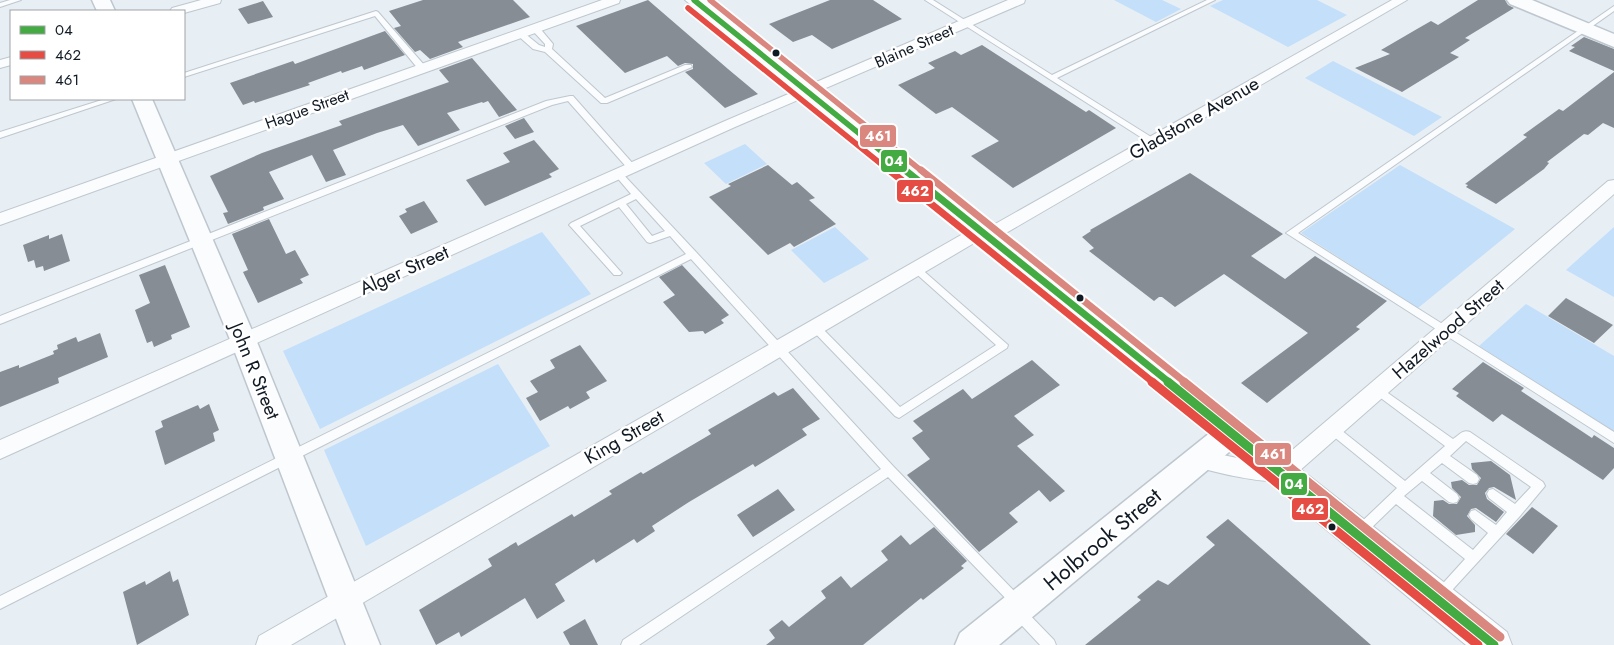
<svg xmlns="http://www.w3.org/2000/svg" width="1614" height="645" font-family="Jost,sans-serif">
<rect width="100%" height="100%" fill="#e7eef4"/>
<path fill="#c3dffa" d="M1114,0H1162L1181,9L1156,22Z
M1223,0H1317L1347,15L1288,47L1210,6Z
M1333,61L1442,117L1414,136L1305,78Z
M745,144L767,164L726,184L704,163Z
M1400,165L1515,229L1418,308L1301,233Z
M835,227L869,259L824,283L791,250Z
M1614,227V297L1566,270Z
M542,232L591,294L320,429L283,351Z
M1526,304L1614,356V432L1479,346Z
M498,364L550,446L366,546L324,450Z"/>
<path fill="#868d94" d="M423,0H513L530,17L458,42L463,47L430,59L420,50L415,52L394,28L401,26L389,11Z
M648,0L728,69L758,94L725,108L685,72L693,69V64L685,63L678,66L667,56L625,73L576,26Z
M830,0H873L902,19L832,49L812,35L793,42L769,24Z
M1478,0H1505L1508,5L1514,8L1465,38L1470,40L1450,53L1459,57L1402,92L1355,68L1390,54L1381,50L1417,29L1431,21L1438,25Z
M263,1L273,17L248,24L238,9Z
M385,31L405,55L364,70L362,66L342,73L341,71L308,83L310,85L255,103L254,101L243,105L230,83L293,61L295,64Z
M1584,37L1614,49V71L1569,51L1575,47L1571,46Z
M982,45L1086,112L1089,110L1116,128L1013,188L971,156L999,141L952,107L936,114L898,85L935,68L928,63L955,51L961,55Z
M472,58L517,110L499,117L488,101L483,103L482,102L447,113L460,130L418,146L403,125L377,133L333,150L346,175L326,182L312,155L269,172L284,199L263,207L264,210L228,224L223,213L228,212L210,176L262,153L342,125L339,121L449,82L439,70Z
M1614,72V128L1603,123L1588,135L1584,134L1547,162L1549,163L1544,169L1496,204L1466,187L1468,185L1465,184L1527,137L1523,135L1559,109L1563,111Z
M524,118L534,132L515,139L505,126Z
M534,140L559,169L549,174L552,177L485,206L466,180L510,162L503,153Z
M768,165L792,185L797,182L815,198L809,200L836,224L794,247L790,243L768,255L709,197L731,186L728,184Z
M1190,173L1283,234L1251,256L1285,279L1315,256L1387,301L1356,327L1360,329L1267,403L1241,383L1308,333L1224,274L1175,307L1162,297H1159L1154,301L1089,251L1094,248L1082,237L1091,231L1090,230Z
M424,201L438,222L411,234L399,216L407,212L405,209Z
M269,219L286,254L295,250L309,275L300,279L303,283L258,303L243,272L248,270L232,234Z
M62,234L70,261L44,271L43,266L36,268L34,260L28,262L23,245L49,235V239Z
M165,265L190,327L171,335L172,339L154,347L152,341L147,343L135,310L150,303L139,275Z
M682,265L729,315L721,320L724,323L705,334L703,331L689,332L663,302L675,295L659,277Z
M1566,298L1613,325L1594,343L1548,316Z
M100,333L108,357L58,378L59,383L0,407V372L19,365V368L54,354L53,351L58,349L57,345L76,337L78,342Z
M580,345L607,381L586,392L590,398L570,409L568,406L540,421L526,398L538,392L530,381L555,368L550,360Z
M1032,360L1060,385L1014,416L1034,435L1017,446L1065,491L1050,502L1039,490L1009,513L1018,522L979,552L907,475L930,459L912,438L923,431L913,421L963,389L972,399Z
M1483,362L1524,388L1521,391L1592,438L1594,435L1614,448V468L1603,480L1502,414L1493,422L1456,396L1459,393L1452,389Z
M793,388L820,419L802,429L807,435L755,467L753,464L689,502L652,526L655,531L637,543L634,539L596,563L594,559L555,584L565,601L537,619L525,598L461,637L459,632L436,645L419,610L492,566L488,559L516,542L518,546L572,514L574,517L612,494L609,491L641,472L643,474L711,434L708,430L774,392L778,396Z
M209,404L219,430L213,433L215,441L165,465L155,431L163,427L161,421L198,405L200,409Z
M1491,461L1510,475L1516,500L1494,487L1489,488L1485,493L1487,499L1504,512L1496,522L1476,508L1471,509L1467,516L1475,525V532L1456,535L1433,516L1434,501L1443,500L1449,504H1457L1461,497L1452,488L1451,482L1462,480L1469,485H1477L1481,478L1472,469L1471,463Z
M778,489L795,510L753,537L737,515Z
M1532,507L1558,526L1533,554L1506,534Z
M1228,519L1371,645H1085L1141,600L1137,597L1158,580L1168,585L1215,545L1206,537Z
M934,527L967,561L961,566L964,568L923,600L921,598L863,645H766L775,638L769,630L782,620L789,627L826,598L821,591L841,576L851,588L888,560L881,551L901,535L910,545Z
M170,571L173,582L178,579L189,615L137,645L123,592L145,581L146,585Z
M585,619L598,645H570L563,632Z"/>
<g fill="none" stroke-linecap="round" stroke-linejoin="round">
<g stroke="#bec7cf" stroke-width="2">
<path id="lane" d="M10,0H21L0,7V3Z
M925,0H933L1052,75L1207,0H1215L1057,78L1156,140V144L1153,145Z
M1614,6V11L1298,233L1614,432V443L1286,233Z
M376,11L378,12L425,66V70H419L375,16L184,77V73Z
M532,26H538L553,44L552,49L605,98L685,65H691L692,67L607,103H601L545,52L533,49L516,34L523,32L539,45L545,47V44L532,30Z
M570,96H573L635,166V170H629L568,101L552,105L0,324V316L546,101Z
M105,99H116L0,138V132Z
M618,171L621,172L696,252L893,466L1022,599L1024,603L1022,607L1054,640L1056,645H1040L1013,616L1012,612L1014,607L888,477L639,645H621L623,640L881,469L691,259L0,609V596L686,254L670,236L650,243L647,242L619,207L580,226L620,271L622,273L620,275H614L571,227L569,225L571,223L631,194L614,174ZM636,199L665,231L652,236L626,204Z
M915,265L918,266L1008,345L1007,348L899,418L895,416L809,327L810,324H818L900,407L996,345L912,270L910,268L912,266Z
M1378,386L1453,439C1459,435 1463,429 1470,432L1543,482L1545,486L1520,516L1443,600L1439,602L1435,600L1433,596L1435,592L1465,559L1396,504L1363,536L1359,538L1355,536L1353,532L1355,528L1397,488L1328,432L1326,429L1328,426L1332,424L1336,426L1405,481L1445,446L1374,393L1373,390L1374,387ZM1466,441L1531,487L1515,504L1493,489L1489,490L1487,494L1489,498L1507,512L1496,525L1475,510L1471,511L1469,515L1471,519L1488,533L1473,550L1404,496L1422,481L1449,502L1453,503L1457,502L1459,498L1457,494L1430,473L1442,463L1469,483L1473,484L1477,483L1479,479L1477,475L1450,456Z"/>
</g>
<g stroke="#bec7cf" stroke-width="2">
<path id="street" d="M201,0H221L220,3L184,13V11H170L172,8Z
M602,0H620L619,3L0,225V213Z
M1008,0H1025L1024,3L735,127L0,459V440L725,121Z
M1392,0H1407L994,240L988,242L981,239L291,645H256L259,636L975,227L981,225L988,228Z
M11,57V65L0,68V60Z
M1614,180V194L1289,480C1271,486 1211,472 1192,465L1188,459L1192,453L1199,450L1242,459L1277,463L1608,181Z"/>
</g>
<g stroke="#bec7cf" stroke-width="3">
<path id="secondary" d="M92,0H110L115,11H97Z
M1507,0H1532L1614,34V47L1510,4Z
M132,99H152L257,342L380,645H346L231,342Z
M1231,421L1241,424L1246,433L1241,442L999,645H955L960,633L1221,424Z"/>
</g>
<g stroke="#bec7cf" stroke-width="2">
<path id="primary" d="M685,0H706L1507,632L1512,645H1466Z"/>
</g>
<use href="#lane" fill="#fbfcfd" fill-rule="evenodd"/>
<use href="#street" fill="#fbfcfd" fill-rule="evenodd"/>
<use href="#secondary" fill="#fbfcfd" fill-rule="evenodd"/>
<use href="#primary" fill="#fbfcfd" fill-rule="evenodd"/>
<g stroke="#fff" stroke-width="9">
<path id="bus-1-far2" d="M694,0L907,172"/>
</g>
<g stroke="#fff" stroke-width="11">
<path id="bus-1-far1" d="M905,170L1170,383"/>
</g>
<g stroke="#fff" stroke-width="12">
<path id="bus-1" d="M1168,382L1494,645"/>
</g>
<g stroke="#fff" stroke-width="9">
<path id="bus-2-far2" d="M688,8L891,172"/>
</g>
<g stroke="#fff" stroke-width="11">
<path id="bus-2-far1" d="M889,170L1154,383"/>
</g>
<g stroke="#fff" stroke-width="12">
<path id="bus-2" d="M1152,382L1478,645"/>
</g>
<g stroke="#fff" stroke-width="9">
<path id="bus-3-far2" d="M710,0L923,172"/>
</g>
<g stroke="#fff" stroke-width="11">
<path id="bus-3-far1" d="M921,170L1186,383"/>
</g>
<g stroke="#fff" stroke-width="12">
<path id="bus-3" d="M1184,382L1500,637"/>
</g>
<use href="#bus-1-far2" stroke="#44aa42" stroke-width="5.5"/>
<use href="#bus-1-far1" stroke="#44aa42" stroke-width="7"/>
<use href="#bus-1" stroke="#44aa42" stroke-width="9"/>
<use href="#bus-2-far2" stroke="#e54c44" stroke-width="5.5"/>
<use href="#bus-2-far1" stroke="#e54c44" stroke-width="7"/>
<use href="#bus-2" stroke="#e54c44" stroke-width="9"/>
<use href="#bus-3-far2" stroke="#da877f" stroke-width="5.5"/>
<use href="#bus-3-far1" stroke="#da877f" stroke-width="7"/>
<use href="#bus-3" stroke="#da877f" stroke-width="9"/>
</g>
<g fill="#101a24" stroke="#fff" stroke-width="2">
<circle cx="776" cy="53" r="4.5"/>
<circle cx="1080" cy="298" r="4.5"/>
<circle cx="1332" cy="527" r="4.5"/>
</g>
<g text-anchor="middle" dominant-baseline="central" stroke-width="5" stroke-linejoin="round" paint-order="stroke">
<g font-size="16" fill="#101a24" stroke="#fff">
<text transform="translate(914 46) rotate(-24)">Blaine Street</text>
<text transform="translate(307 109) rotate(-20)">Hague Street</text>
</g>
<g font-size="19" fill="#101a24" stroke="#fff">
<text transform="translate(1194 118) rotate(-30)">Gladstone Avenue</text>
<text transform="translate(404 270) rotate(-24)">Alger Street</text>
<text transform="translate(1448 329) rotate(-41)">Hazelwood Street</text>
<text transform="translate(255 371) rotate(68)">John R Street</text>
<text transform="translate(624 437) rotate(-30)">King Street</text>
</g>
<g font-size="22" fill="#101a24" stroke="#fff">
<text transform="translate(1102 539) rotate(-40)">Holbrook Street</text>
</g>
</g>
<g stroke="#fff" stroke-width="2">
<rect x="859" y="124" width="38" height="24" rx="5" fill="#da877f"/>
<rect x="880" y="149" width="28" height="24" rx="5" fill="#44aa42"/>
<rect x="896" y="179" width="38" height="24" rx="5" fill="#e54c44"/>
<rect x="1254" y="442" width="38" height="24" rx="5" fill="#da877f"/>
<rect x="1280" y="472" width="28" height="24" rx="5" fill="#44aa42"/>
<rect x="1291" y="497" width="38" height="24" rx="5" fill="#e54c44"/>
</g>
<g font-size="14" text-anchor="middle" font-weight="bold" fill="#fff">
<text x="878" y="141">461</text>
<text x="894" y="166">04</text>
<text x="915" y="196">462</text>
<text x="1273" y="459">461</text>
<text x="1294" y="489">04</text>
<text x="1310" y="514">462</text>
</g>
<rect x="10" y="10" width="175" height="90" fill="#ffffff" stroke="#9fa3a7"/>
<rect x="20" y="26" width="25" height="8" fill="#44aa42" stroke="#9fa3a7"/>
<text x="55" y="35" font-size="15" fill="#101a24">04</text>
<rect x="20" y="51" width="25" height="8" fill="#e54c44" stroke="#9fa3a7"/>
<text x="55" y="60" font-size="15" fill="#101a24">462</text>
<rect x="20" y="76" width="25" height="8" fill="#da877f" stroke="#9fa3a7"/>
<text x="55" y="85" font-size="15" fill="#101a24">461</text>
</svg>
